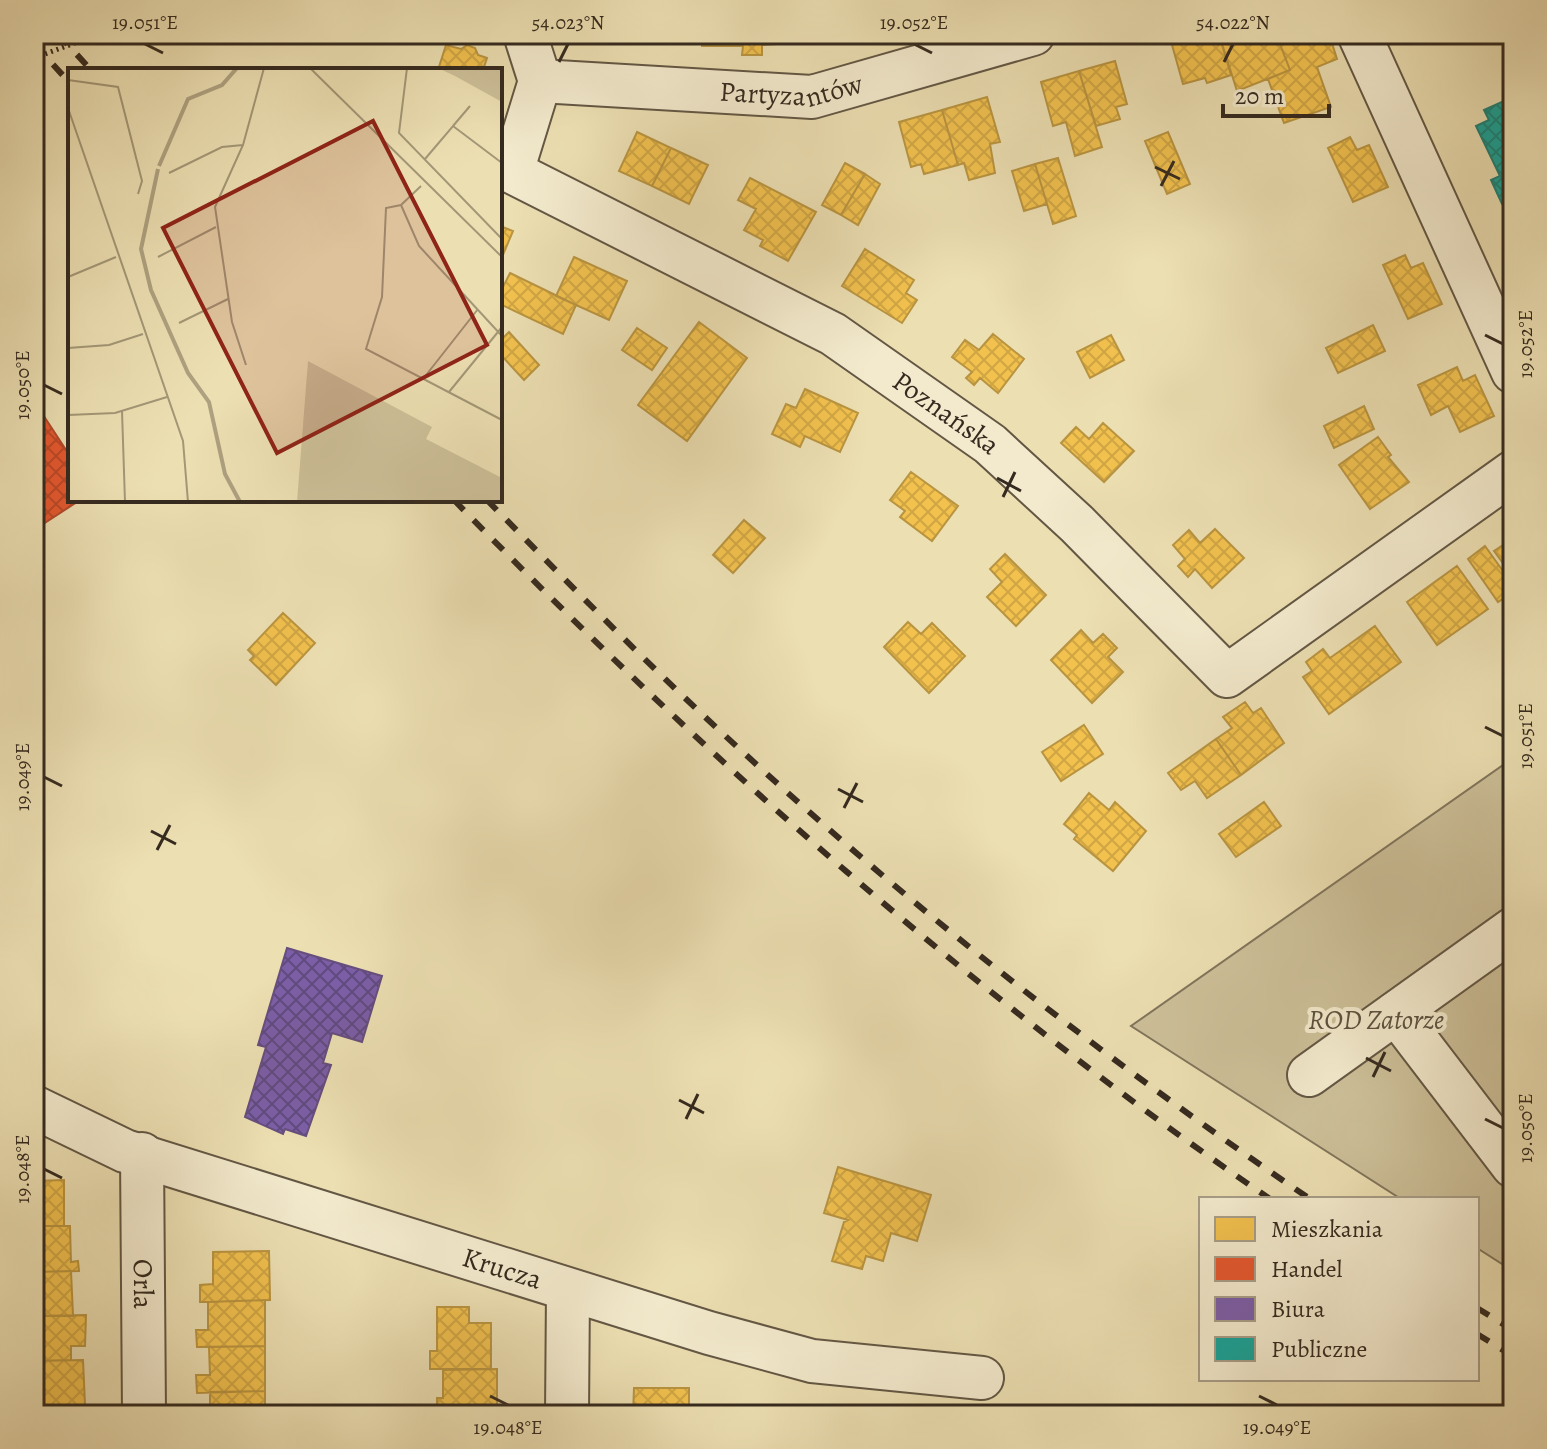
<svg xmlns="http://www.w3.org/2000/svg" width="1547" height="1449" font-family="Alegreya,serif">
<defs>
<pattern id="homes-cross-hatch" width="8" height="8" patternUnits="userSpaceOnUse" patternTransform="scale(2)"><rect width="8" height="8" fill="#f2c14e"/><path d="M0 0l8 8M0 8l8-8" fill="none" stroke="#d0a644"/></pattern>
<pattern id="shops-cross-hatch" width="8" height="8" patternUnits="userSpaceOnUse" patternTransform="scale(2)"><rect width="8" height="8" fill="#e4572e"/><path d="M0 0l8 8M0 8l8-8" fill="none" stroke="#ba4827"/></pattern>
<pattern id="offices-cross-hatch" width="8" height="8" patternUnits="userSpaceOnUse" patternTransform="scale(2)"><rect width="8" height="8" fill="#7b5ea7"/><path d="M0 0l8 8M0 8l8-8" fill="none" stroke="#604a80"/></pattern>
<pattern id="public-cross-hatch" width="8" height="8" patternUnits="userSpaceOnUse" patternTransform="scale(2)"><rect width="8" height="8" fill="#17a398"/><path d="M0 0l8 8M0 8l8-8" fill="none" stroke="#16857b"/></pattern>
</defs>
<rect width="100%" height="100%" fill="#ecdfb2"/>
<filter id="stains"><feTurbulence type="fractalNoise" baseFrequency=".0025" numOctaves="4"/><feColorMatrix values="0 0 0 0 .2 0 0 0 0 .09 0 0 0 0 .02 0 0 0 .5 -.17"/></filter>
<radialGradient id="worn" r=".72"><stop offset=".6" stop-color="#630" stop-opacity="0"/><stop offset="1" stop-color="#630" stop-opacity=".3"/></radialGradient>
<path fill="#cdc099" stroke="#81755c" stroke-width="2" d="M1513,758V1271L1477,1248V1199H1401L1131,1026Z"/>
<path fill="url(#homes-cross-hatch)" stroke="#b99440" stroke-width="2" d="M701,34H776V44L762,45V55H742L743,46H702Z
M1219,34H1276L1290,70L1237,91Z
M1276,34H1329L1337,59L1317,67L1331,107L1284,123L1268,79L1290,70Z
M1195,37L1197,45L1220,38L1231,75L1207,83L1205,78L1183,84L1172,45Z
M446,45L461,49L467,45L475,48L478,55L487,58L483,70H438Z
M1115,61L1127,104L1116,107L1120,119L1096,126L1079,71Z
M1079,71L1102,147L1075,156L1066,122L1053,126L1041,82Z
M987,97L1000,142L990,144L995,173L969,180L964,163L958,165L942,110Z
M942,110L958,165L924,174L921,164L911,167L899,122Z
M637,132L671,148L652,186L619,171Z
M1168,132L1190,184L1167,194L1145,141Z
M1350,137L1357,150L1369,145L1388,187L1353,202L1328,148Z
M671,148L708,165L689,204L652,186Z
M1058,158L1076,216L1053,224L1035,164Z
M845,163L865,174L841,215L822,205Z
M1035,164L1047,204L1024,211L1012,171Z
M865,174L880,184L858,225L841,215Z
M750,178L816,212L788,261L760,246L763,240L744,230L756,209L738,200Z
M500,226L513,231L500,262Z
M865,249L914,280L906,293L917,300L902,323L842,286Z
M1405,255L1411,268L1423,263L1442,304L1408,319L1383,265Z
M574,257L627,281L609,320L556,296Z
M510,273L576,305L563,334L500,304V293Z
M699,322L747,358L687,441L638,405Z
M1373,325L1385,351L1338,373L1326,348Z
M637,328L667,348L652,370L622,350Z
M509,332L539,365L524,380L500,354V341Z
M993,334L1024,359L998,393L980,378L974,385L966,378L972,372L952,357L965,340L979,350Z
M1111,335L1124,360L1090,378L1077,352Z
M1457,367L1463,381L1475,375L1494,416L1460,432L1448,406L1431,415L1418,385Z
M805,389L858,413L840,452L805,436L800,447L772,434L786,404L796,408Z
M1364,406L1374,429L1334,448L1324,426Z
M1103,423L1134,451L1104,482L1061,443L1076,427L1089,439Z
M1378,437L1391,455L1388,457L1409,482L1370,509L1339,465Z
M911,472L958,506L932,541L900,517L905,511L890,500Z
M744,520L765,538L733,573L713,555Z
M1215,529L1244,558L1212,588L1195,569L1188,577L1178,566L1185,559L1173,545L1189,530L1200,543Z
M1512,539L1513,541V577L1494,551Z
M1485,546L1513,585V592L1498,602L1468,559Z
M1005,554L1046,595L1016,626L987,597L1002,582L990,569Z
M1457,566L1488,609L1437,645L1407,602Z
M283,613L315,643L276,685L250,660L254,656L248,650Z
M908,622L921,634L932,623L965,656L929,693L884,647Z
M1375,626L1401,662L1329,714L1303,677L1312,671L1306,662L1323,649L1330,658Z
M1081,630L1093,643L1103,634L1117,648L1108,657L1123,672L1092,703L1051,660Z
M1245,702L1253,713L1261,708L1284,743L1241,775L1216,739L1232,728L1223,717Z
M1084,725L1103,754L1061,781L1042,752Z
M1216,739L1241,775L1207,798L1195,781L1181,790L1168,773Z
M1089,793L1109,810L1115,802L1146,831L1113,871L1074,839L1077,835L1064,824Z
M1264,802L1281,826L1236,857L1219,834Z
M838,1167L931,1195L917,1241L891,1233L883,1261L866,1256L862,1269L832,1261L844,1222L848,1220L824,1213Z
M64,1180V1226H34V1181Z
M34,1226H70L71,1262L78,1261L79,1271L34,1272Z
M269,1251L270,1300L200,1302V1285L213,1284V1252Z
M71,1271L73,1316H34V1272Z
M265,1300V1346L197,1347L196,1330H208V1302Z
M437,1307H469V1323H491V1369H430V1351H437Z
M86,1315L85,1346H71V1360L34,1361V1316Z
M265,1346V1391L197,1393L196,1375H210L209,1347Z
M83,1360L85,1405L34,1406V1361Z
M497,1369V1415H437V1398H443V1370Z
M634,1388H689V1415H633Z
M265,1391V1415H210V1392Z
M34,1406H72V1415H34Z"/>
<path fill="url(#shops-cross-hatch)" stroke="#b04a2a" stroke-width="2" d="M34,401L70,456V500H80L34,530Z"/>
<path fill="url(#offices-cross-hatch)" stroke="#664e7e" stroke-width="2" d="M287,948L382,976L362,1042L332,1033L323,1063L331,1065L306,1136L285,1129L283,1134L245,1117L266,1047L258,1045Z"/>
<path fill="url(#public-cross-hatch)" stroke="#207f74" stroke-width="2" d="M1506,100L1510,110L1513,108V202L1502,204L1491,180L1500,176L1476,126L1489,120L1484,110Z"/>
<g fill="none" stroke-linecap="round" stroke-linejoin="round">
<g stroke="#635744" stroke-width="46">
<g id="minor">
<path id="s1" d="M525,34L540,81L512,172L833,334L990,444L1077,524L1227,676L1513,472"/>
<path d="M1359,34L1513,372"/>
<path id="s2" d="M540,81L812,97L1033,34"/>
<path d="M1396,1013L1513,1166"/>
<path d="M1309,1075L1513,929"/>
<path id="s3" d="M34,1107L125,1151L709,1333L812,1361L982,1378"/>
<path id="s4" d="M142,1154L144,1415"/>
<path d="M567,1415L568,1290"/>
</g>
</g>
<path stroke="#352a1f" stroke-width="5" stroke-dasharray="2 4" stroke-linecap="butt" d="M149,34H155
M34,58L99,34"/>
<use href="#minor" stroke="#f3eacd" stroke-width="42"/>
<path stroke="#352a1f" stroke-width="6" stroke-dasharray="14 14" stroke-linecap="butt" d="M58,34L91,70
M34,44L70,83
M454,500C705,758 972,995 1270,1199
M487,500C571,586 656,673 745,754C922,917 1112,1064 1310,1199
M1477,1308L1513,1330
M1477,1334L1513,1356"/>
</g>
<path fill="none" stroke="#352a1f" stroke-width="3" d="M145,44L163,53M914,44L932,53M559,62L568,44M1224,62L1233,44M1155,167L1180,179M1161,186L1174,161M1485,335L1503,344M44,385L62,394M997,478L1021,491M1003,497L1015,472M1485,727L1503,736M44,777L62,786M838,789L863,802M844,808L857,783M151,831L176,844M157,850L170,825M1366,1058L1391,1071M1373,1077L1385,1052M679,1100L704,1113M686,1119L698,1094M1485,1119L1503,1128M44,1169L62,1178M490,1396L508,1405M1259,1396L1277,1405"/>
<g text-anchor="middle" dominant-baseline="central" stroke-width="8" stroke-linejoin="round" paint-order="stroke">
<g font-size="28" fill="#352a1f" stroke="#f3eacd">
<text stroke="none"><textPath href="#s2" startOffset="252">Partyzantów</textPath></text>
<text stroke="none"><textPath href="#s1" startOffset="642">Poznańska</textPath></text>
<text stroke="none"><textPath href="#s3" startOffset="496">Krucza</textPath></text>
<text stroke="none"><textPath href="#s4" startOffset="130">Orla</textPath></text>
</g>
<g font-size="28" font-style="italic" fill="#5b503e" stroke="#f3eacd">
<text x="1376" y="1020">ROD Zatorze</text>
</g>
</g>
<g transform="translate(68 68)">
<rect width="434" height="434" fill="#ecdfb2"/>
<path d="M370,0H434V34L387,8ZM240,293L364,359L358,371L434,410V434H229Z" fill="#cdc099"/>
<path fill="none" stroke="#aea180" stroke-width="4" d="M91,98L120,31L154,17L169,0M90,101L73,181L83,222L120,305L141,334L157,406L172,434"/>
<path fill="none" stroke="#a39777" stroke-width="2" d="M242,0L434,189M339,0L331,65L434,171M0,12L50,19L74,113L70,126M0,40L115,373L120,434M385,58L402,38M357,91L385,58L434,95M101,105L154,79L175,77M353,118L333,137L318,140L314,229L298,281L434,352M333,137L351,178L434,268M90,189L148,159M0,209L48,189M111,255L160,231M0,280L41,277L75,266M178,297L164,254L147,139L175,77L196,0M355,311L410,241M381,324L434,259M54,343L57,434M0,347L47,345L99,329"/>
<path fill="#8f2418" fill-opacity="0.15" stroke="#8f2418" stroke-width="4" d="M305,53L419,277L209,385L95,160Z"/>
<rect width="434" height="434" fill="none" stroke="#352a1f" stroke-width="4"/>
</g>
<rect width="1547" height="1449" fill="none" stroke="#ecdfb2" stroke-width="88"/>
<rect x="1199" y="1197" width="280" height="184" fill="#f3eacd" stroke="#a79d87" stroke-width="2"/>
<rect x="1215" y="1217" width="40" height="24" fill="#f2c14e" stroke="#a79d87" stroke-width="2"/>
<text x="1271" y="1237" font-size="24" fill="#352a1f">Mieszkania</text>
<rect x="1215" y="1257" width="40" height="24" fill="#e4572e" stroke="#a79d87" stroke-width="2"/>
<text x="1271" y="1277" font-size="24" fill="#352a1f">Handel</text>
<rect x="1215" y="1297" width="40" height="24" fill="#7b5ea7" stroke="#a79d87" stroke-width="2"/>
<text x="1271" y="1317" font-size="24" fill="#352a1f">Biura</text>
<rect x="1215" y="1337" width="40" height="24" fill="#17a398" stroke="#a79d87" stroke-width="2"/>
<text x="1271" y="1357" font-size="24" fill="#352a1f">Publiczne</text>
<path d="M1223 104v12h106v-12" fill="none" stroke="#352a1f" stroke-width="4"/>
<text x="1235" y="104" font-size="24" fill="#352a1f" stroke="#f3eacd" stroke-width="6" paint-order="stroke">20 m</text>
<rect x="44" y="44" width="1459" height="1361" fill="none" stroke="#352a1f" stroke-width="3"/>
<g font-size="20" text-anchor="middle" fill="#352a1f">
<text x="145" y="29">19.051°E</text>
<text x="568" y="29">54.023°N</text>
<text x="914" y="29">19.052°E</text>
<text x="1233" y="29">54.022°N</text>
<text transform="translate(1525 344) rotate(-90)" y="7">19.052°E</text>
<text transform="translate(22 385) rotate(-90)" y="7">19.050°E</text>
<text transform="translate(1525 736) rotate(-90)" y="7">19.051°E</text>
<text transform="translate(22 777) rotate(-90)" y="7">19.049°E</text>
<text transform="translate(1525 1128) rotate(-90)" y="7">19.050°E</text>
<text transform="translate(22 1169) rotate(-90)" y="7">19.048°E</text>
<text x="508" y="1434">19.048°E</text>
<text x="1277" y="1434">19.049°E</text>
</g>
<rect width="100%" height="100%" filter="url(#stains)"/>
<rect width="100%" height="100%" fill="url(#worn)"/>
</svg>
